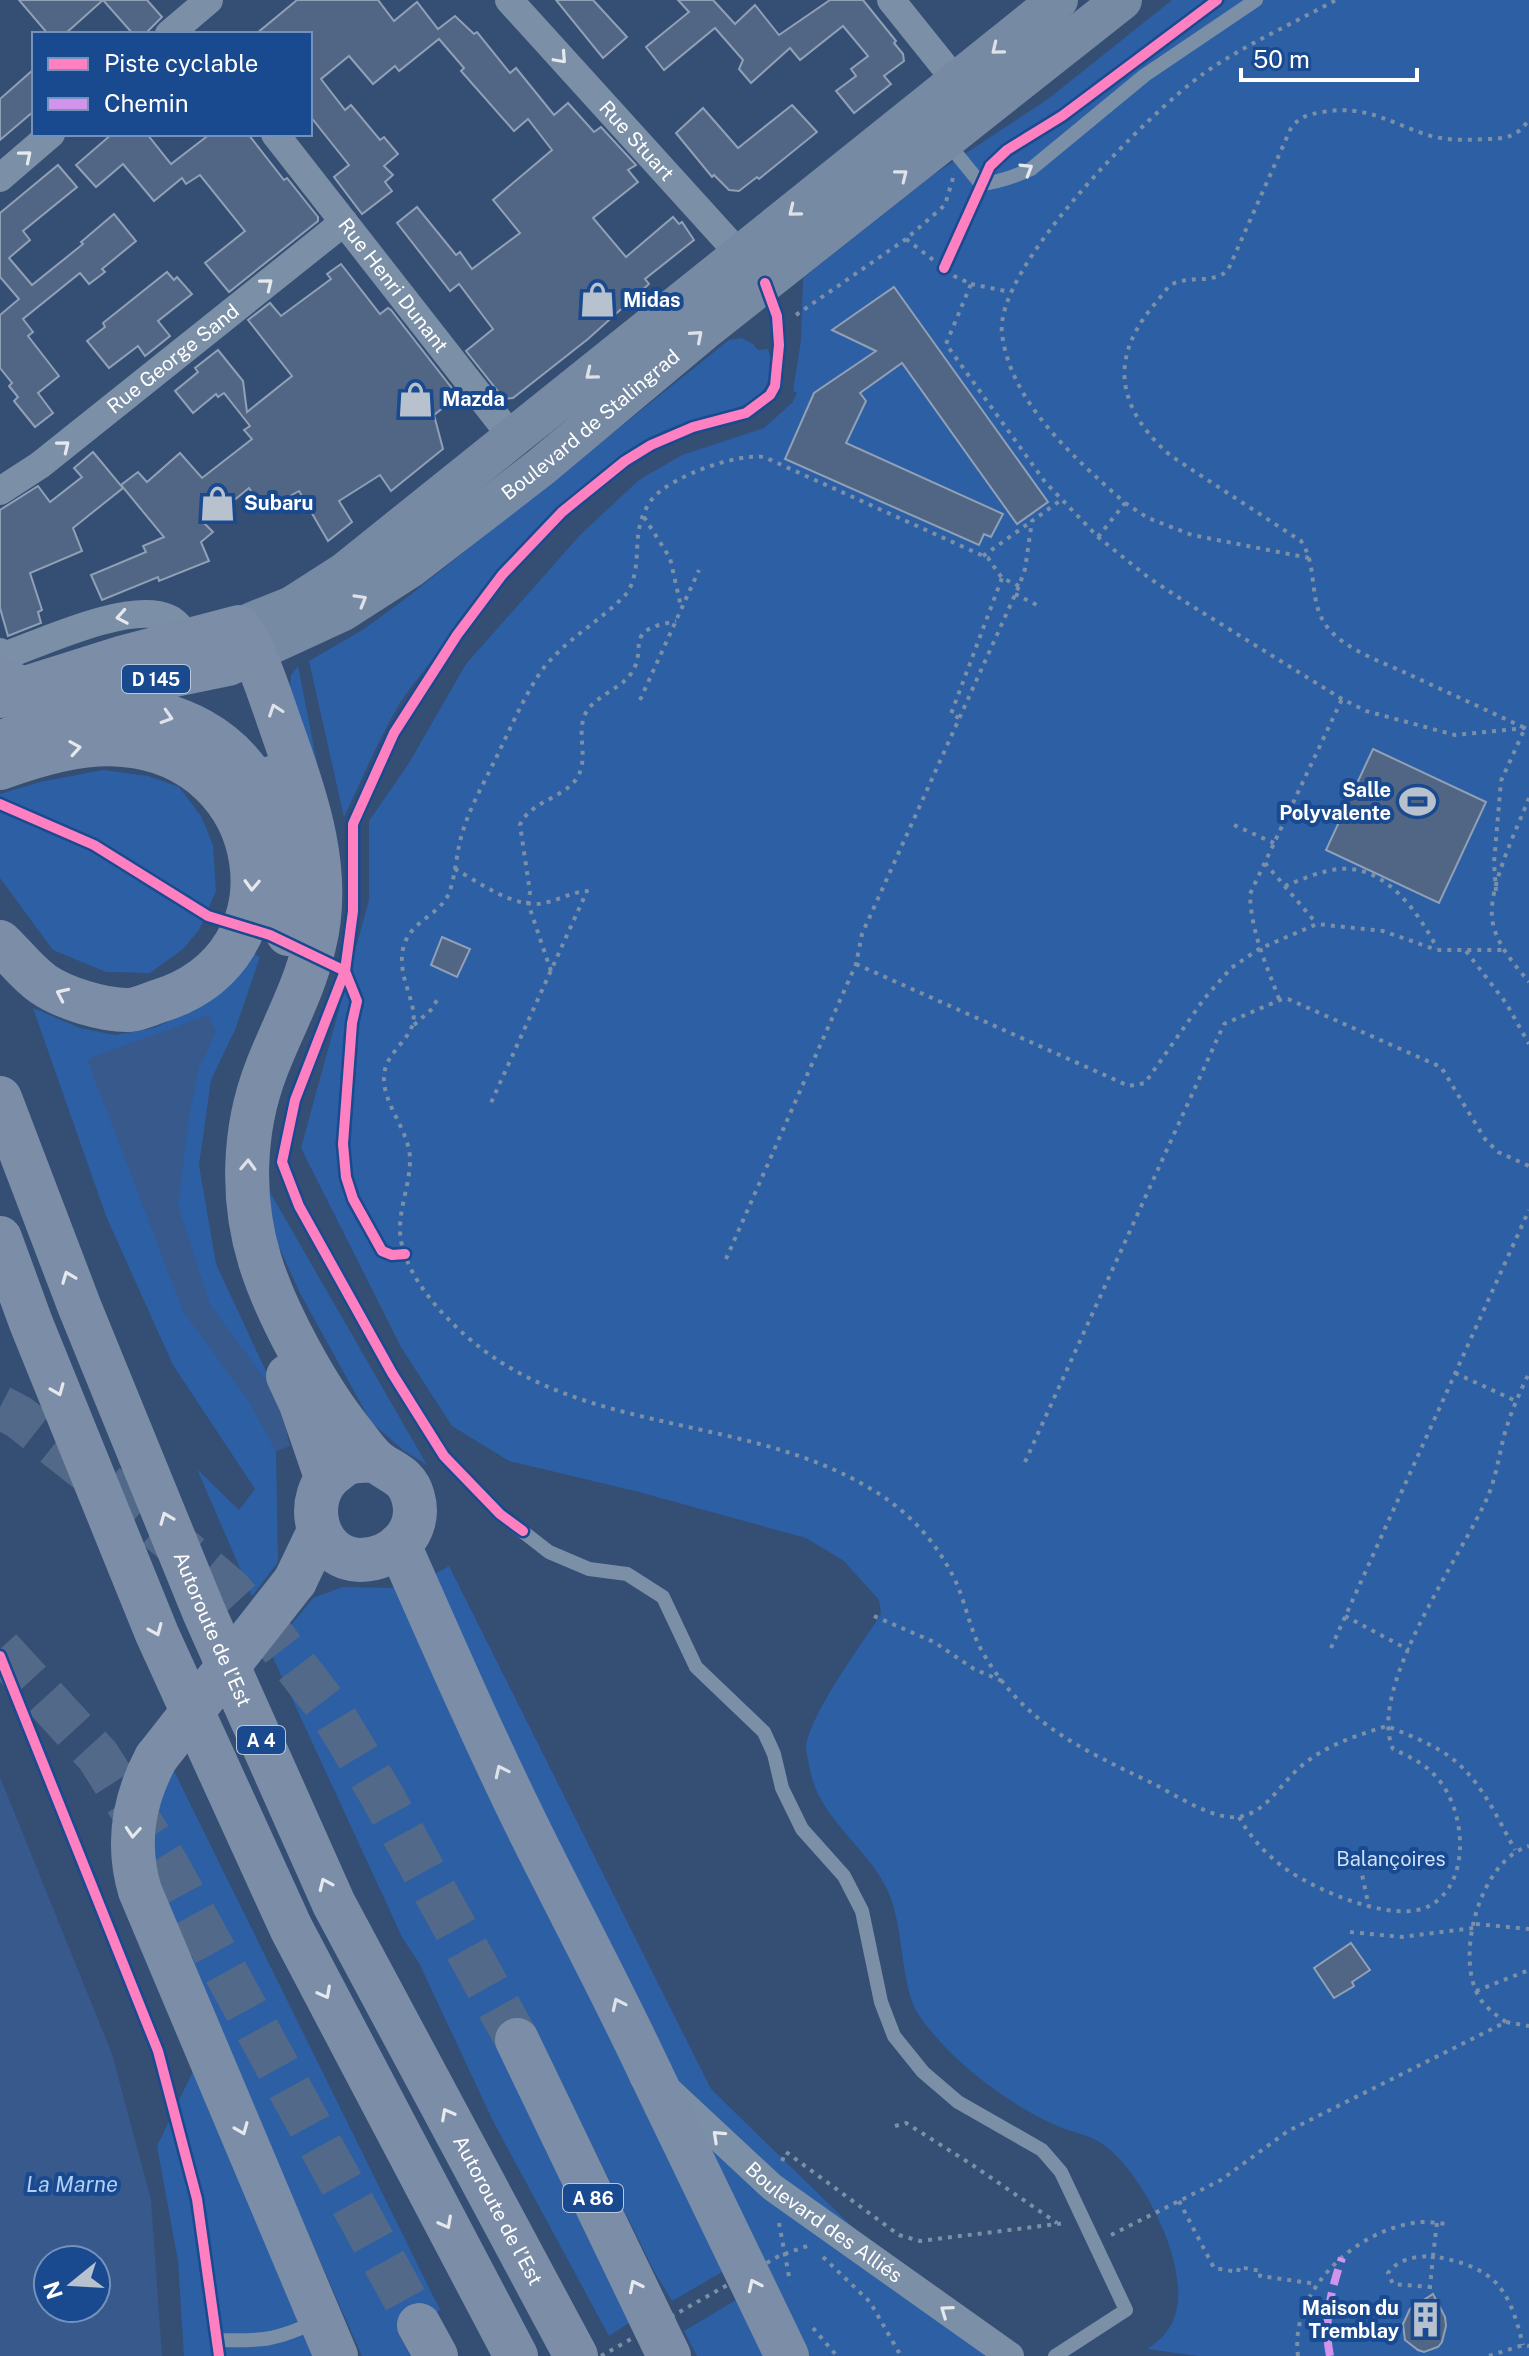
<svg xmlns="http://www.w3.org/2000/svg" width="1529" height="2356" viewBox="0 0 1529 2356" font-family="'Public Sans',sans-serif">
<rect width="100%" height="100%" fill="#344e74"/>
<g fill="#2d5fa5">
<path d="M1172,0H1529V2356H1198L1147,2349C1161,2340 1172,2329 1176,2312C1189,2263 1143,2174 1104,2145C1090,2135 1075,2133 1060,2127C1017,2109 967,2073 937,2038C929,2029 917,2015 913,2004C900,1968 903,1926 888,1891C867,1846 820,1820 810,1770C809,1763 806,1753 806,1746C811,1713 861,1645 881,1614L879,1600L844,1561L806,1538L639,1492L509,1461L452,1426L401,1347L301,1148L369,900V821L409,763L466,664L581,534L639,480L682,455L764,428L792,403L797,393L793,391L801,340L803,278L933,175L1048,99Z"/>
<path d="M742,338L753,344L758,350L768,349C786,410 715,412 676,426C655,434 635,445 618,459C543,517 490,576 436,654C424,672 408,689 397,708C377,743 361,781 344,817L309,661L364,629L409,596L729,340Z"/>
<path d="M298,666L318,768L290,689L291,675Z"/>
<path d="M103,770L148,776L179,787L201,816L213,845L216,891L199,930L183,949L150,973L106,972L53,950L0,878V794L40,782Z"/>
<path d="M252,953L260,957L235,1030L211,1080L199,1165L216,1264L278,1397L290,1446L276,1451L278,1562L252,1596L197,1469L239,1510L255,1489L173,1365L106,1216L33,1008L80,1028L115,1035L154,1028L200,1007Z"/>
<path d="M263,1180L427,1465L403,1450L371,1422L300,1293L274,1236Z"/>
<path d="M449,1566L711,2089L985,2356H807L677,2097L433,1575Z"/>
<path d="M343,1587L396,1588L729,2268L672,2301L654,2271L536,2031L497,2047L629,2323L609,2336L494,2123L419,1963L402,1937L270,1651L313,1598Z"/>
<path d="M172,1767L440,2310L400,2336L410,2356H362L159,1895L148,1862L156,1791Z"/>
<path d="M194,2069L321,2356H184L178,2261L157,2146Z"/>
<path d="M741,2297L768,2356H697L684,2331Z"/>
</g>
<g fill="#37598c" fill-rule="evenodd">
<path d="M209,1015L216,1032L199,1068L190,1111L178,1205L210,1304L278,1397L290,1446L276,1451L247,1399L183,1311L87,1059Z"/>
<path d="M0,1777L112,2054L151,2200L162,2356H0ZM48,2260H96V2308H48Z"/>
</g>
<g fill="#516684" stroke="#90a0b6" stroke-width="2">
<path d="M19,0H147L162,17L145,34H133L103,0L65,34H48Z"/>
<path d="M297,0H378L394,21L417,2L438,29L455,16L474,34L477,32L510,73L516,68L554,115L568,103L594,132L601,127L636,165L628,170L638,182L593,218L626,257L673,217L679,224L682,222L694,240L645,279L649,284L588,339L513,398L504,399L466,351L493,329L459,284L450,291L397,223L417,207L456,255L460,252L472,269L520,233L493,200L552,150L528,119L514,131L461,71L464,68L439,39L399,71L395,66L373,84L349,56L321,79L345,110L351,105L380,140L384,137L398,154L384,166L393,175L385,182L392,191L362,214L334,177L349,165L310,116V34H256Z"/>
<path d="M556,0H593L627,37L603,58Z"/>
<path d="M678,0H713L735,24L755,5L779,35L830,0H863L896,41L894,43L903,54L904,61L884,76L891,84L854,113L836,91L856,76L851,69L868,56L843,26L800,60L790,48L751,83L739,69L743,60L715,28L664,70L646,47L689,12Z"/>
<path d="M34,69V111L0,140V99Z"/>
<path d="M792,105L817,132L759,179L757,177L739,191L729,190L714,175L712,177L676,133L703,108L738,148Z"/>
<path d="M112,134H147L171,164L210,134H248L284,180L287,178L318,217V221L229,292L205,263L245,231L200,175L186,184L182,178L154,201L123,164L96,187L76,165Z"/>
<path d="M58,165L77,187L23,231L30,240L9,258L32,285L83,244L81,242L114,214L136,241L102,269L105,272L89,284L80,273L23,319L33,332L28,336L59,376L38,393L53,413L35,427L14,401L18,397L9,386L12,383L0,368V315L19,299L0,277V213Z"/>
<path d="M341,264L380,314L388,308L391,310L458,396L434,415L443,449L391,491L380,475L339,501L352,522L328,541L299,491L263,511L249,488L205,524L213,532L201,542L209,561L159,581L158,577L102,600L91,575L146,552L143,546L164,537L121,485L138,472L147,482L180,453L202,478L252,439L244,430L250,426L224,393L218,397L216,394L193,413L175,391L198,372L195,368L218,350L243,381L247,412L292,376L248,320L270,303L281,316L331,279L327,274Z"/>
<path d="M167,272L174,280L177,277L192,294L158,321L170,336L145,356L138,346L109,368L87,341L105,327L103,323Z"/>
<path d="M894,287L1048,502L1017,524L902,363L860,393L866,401L846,443L1003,514L991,537L984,534L979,545L785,459L814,393L876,351L832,330Z"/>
<path d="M93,452L123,488L73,528L82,551L30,573L42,610L38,612L41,623L8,636L0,608V510L38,486L50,502L82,477L74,468Z"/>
<path d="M1373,749L1486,802L1439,903L1326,850Z"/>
<path d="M442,937L470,949L457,977L431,965Z"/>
<path d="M1351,1943L1370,1970L1352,1982L1354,1986L1334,1998L1314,1968Z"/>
<path d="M1433,2294L1445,2317L1446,2326L1442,2342L1438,2347L1424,2352L1418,2350L1405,2340L1403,2324L1410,2309Z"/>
</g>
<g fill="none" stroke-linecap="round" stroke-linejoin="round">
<g stroke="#526989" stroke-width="44" stroke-dasharray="44 22" stroke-linecap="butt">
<path d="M0,1407L19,1417L112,1490L229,1589L275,1639L332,1713L381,1794L517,2040"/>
<path d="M0,1649L98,1756L167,1865L419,2325"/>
</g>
<g stroke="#7b8fa7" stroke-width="4" stroke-dasharray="4 6" stroke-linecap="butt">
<path d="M953,178L945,205L906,239L954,276L971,284L946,344L1045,482L1098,537L1149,578L1187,603L1342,699L1366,711L1455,735L1525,728L1529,730"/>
<path d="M971,284L1010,292"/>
<path d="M796,315L906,239"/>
<path d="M1125,503L1148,518L1192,535L1309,558"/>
<path d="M644,517L670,558L681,607"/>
<path d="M1098,537L1125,503C1075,458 1011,404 1002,334C994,267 1150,112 1203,74C1244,45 1292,24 1336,0"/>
<path d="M983,556L1032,521"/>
<path d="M1019,586L1002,578L988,558L764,457C737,453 673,476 654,497C649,502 644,512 642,518C633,543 642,565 628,592C601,622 564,639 540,673C522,700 509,732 494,762C483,785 469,809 462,834C456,853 456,875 449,893C440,915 412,920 404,945C395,975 418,1003 413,1023C408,1042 386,1053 384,1075C382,1105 410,1130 410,1160C410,1183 400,1206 400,1229C400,1279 460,1336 499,1361C609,1432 752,1420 866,1486C905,1508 934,1538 954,1578C966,1602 969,1629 983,1653C1025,1725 1082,1749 1154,1784C1175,1795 1214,1820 1237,1817C1265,1814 1278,1787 1298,1769C1323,1746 1355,1736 1387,1726C1408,1735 1431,1743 1450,1757C1481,1780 1497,1817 1515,1850"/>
<path d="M1015,594L1041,607"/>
<path d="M640,700L699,570"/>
<path d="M959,718L951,714L1002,578"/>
<path d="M1529,798C1517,829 1489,885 1492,917C1494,942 1514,964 1529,982"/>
<path d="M1234,825L1274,843"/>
<path d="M1265,863L1317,924"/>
<path d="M455,869C478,882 510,905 537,904C554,903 570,892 587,891L490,1105"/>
<path d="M1285,886C1302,879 1321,871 1339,869C1386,865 1418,912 1437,948"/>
<path d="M1496,891L1494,863L1501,781L1525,728C1486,710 1447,692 1408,674C1382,662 1346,650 1328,628C1307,602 1319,567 1301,541L1171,456C1133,423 1109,381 1136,331C1144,315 1158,301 1169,286C1187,274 1213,285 1228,270L1291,128C1299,117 1309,114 1323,112C1367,104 1391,124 1431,136C1449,141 1468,140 1487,139C1506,139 1519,136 1529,119"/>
<path d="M1466,951L1506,1003L1529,1044"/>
<path d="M856,964L1129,1086L1145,1083L1204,999L1231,968L1259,949L1317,924L1383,931L1437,950H1505"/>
<path d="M551,971L528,903L530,892L520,825C530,801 563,799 577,778C589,758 577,737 584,717C591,697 618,691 630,675C643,658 635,645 642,635C649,625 666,624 676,621"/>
<path d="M1279,999C1266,964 1251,932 1250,894L1342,699"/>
<path d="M414,1025L432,1009L437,1000"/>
<path d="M726,1259L856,964L862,934L1019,586L1025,569L1032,521L1061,500"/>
<path d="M1455,1373L1516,1401"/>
<path d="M1025,1462L1224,1024L1280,1000L1288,999L1441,1067L1485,1139L1498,1152L1529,1166"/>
<path d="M874,1616L934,1642L974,1669L1002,1681"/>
<path d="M1345,1616L1409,1650"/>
<path d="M1331,1648L1529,1210"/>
<path d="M1239,1817C1250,1837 1265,1853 1283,1867C1313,1889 1395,1926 1431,1905C1472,1881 1465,1810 1438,1779C1426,1764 1410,1757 1393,1749C1366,1688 1463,1554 1488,1496C1496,1477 1499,1456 1504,1436C1510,1414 1519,1394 1529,1373"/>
<path d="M1358,1856L1369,1907"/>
<path d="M1476,1924L1529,1929"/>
<path d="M1350,1932L1402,1937L1474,1928"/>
<path d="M1476,1991L1529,1970"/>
<path d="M1506,2022C1493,2013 1482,2005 1476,1991C1457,1948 1482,1860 1529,1846"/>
<path d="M895,2126L906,2123L971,2164L1057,2223"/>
<path d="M782,2161L786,2152L899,2235L920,2241L1066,2223"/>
<path d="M1179,2201L1214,2268L1238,2272L1239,2267L1261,2271L1260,2276L1317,2284"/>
<path d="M779,2223L790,2282"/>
<path d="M1437,2223L1433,2256C1495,2268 1508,2285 1523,2345"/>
<path d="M1111,2235L1221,2180L1288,2131L1506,2022L1529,2026"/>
<path d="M823,2257L870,2302L901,2356"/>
<path d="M1430,2289V2287L1433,2256C1416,2256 1398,2259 1388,2273L1393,2284L1430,2287"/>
<path d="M813,2328L837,2356"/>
<path d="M1298,2356C1289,2290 1358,2227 1422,2222C1430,2222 1438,2223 1447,2224"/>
<path d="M1489,2356L1523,2345L1529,2346"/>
</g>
<g stroke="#7b8fa7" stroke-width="14">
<path d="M946,141L981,184C1000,182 1014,177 1031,169L1145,75L1256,0"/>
<path d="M766,287L777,316L779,345L775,386L770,395L746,413L693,427L651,445L625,461L562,512L502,575L457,635L394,733L353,824V911L345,971L295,1100L282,1162L299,1206L392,1373L444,1456L500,1514L549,1552L589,1569L627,1574L663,1597L696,1667L764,1732L774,1754L782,1788L802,1829L844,1876L862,1911L881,2002L894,2036L923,2072L958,2102L1042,2150L1061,2172L1126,2310L1055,2356"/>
<path d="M218,2340C262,2341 274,2341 315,2322"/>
</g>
<g stroke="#7b8fa7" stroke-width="28">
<path id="s1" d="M509,0L753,269"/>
<path d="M891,0L956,81L959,98"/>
<path d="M169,34L209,0"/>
<path id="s2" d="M275,134L512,437"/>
<path d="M0,178L51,134"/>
<path id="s3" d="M0,491L40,465L344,222"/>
<path d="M0,652L7,655C45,641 131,601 168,618C178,622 182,631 188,640"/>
<path id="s4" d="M670,2092L772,2187L1010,2356"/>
</g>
<g stroke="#778aa4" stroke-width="40">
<path d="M252,622L292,606L345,572L1058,0"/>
<path id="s5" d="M254,652L343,611L410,568L541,467L707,328L1122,0"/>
</g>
<g stroke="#7b8da7" stroke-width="44">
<path d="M0,696L124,657L239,627C259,658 269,693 281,727C306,798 333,870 314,946C304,990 282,1028 266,1070C243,1130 241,1200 260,1261C276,1313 318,1390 352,1432C359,1441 367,1453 375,1460C390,1473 407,1474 413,1497C423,1532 393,1560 360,1560C314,1559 301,1495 336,1471C341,1467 346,1463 352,1462C359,1460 368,1461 376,1461"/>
<path d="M62,718C83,716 104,711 125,711C178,710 229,739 256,784C263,795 267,807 273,818"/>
<path d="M0,743L62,718L84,698L131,684L228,664L254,652"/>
<path d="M271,778L284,815V837L291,883L288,934"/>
<path d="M288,1376L301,1404L326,1477"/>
<path d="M400,1547C444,1647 488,1748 537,1846C575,1922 615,1997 651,2074"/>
</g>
<g stroke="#7c8ea7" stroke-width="44">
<path d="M0,680L24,688"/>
<path d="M0,768C39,754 83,741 124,745C271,757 304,956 159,1001C150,1004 139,1009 130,1010C105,1011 63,998 43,984C27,973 14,955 0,942"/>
<path id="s6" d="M0,1098L80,1308L204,1612L334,1904L576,2356"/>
<path d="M0,1238L31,1323L157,1634L291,1928L516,2356"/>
<path d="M295,1581L319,1531"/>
<path d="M156,1758C133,1801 126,1844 140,1891L336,2356"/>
<path d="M517,2040L669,2356"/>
<path d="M651,2074L787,2356"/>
<path d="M419,2325L436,2356"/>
</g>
<path stroke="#7b8fa7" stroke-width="4" stroke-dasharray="4 6" stroke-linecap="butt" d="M601,2356L779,2256L810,2245"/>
<path stroke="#7c8ea7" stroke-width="44" d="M156,1758L295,1581"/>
<path stroke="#d193ec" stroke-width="8" stroke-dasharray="16 8" stroke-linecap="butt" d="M1330,2356C1323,2322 1331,2290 1342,2258"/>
<defs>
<g id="cycleway">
<path d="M944,268L990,166L1007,150L1062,116L1217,0"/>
<path d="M0,804L94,845L208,916L270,935L345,971L357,1001L352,1023L343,1144L346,1177L353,1199L382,1251L392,1255L405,1254"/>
<path d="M523,1531L500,1514L444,1456L392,1373L299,1206L282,1162L295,1100L345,971L353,911V824L394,733L457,635L502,575L562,512L625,461L651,445L693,427L746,413L770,395L775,386L779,345L777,316L765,283"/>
<path d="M0,1656L158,2051L197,2199L219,2356"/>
</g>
</defs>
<use href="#cycleway" stroke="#19498f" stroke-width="15"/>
<use href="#cycleway" stroke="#ff80c0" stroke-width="10"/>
</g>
<defs><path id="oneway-chevron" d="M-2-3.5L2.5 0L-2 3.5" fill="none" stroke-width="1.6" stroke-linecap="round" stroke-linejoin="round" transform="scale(2)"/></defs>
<g stroke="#dde2e8">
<use href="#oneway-chevron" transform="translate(997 49) rotate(141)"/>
<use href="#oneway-chevron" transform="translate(902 175) rotate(-38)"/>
<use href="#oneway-chevron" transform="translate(794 211) rotate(141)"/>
<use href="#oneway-chevron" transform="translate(697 336) rotate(-41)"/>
<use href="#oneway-chevron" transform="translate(591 374) rotate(141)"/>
<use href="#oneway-chevron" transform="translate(361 600) rotate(-30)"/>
</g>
<g stroke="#e5e9ed">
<use href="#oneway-chevron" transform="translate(561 58) rotate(48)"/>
<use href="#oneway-chevron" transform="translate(26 156) rotate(-40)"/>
<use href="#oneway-chevron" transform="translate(1027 169) rotate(-31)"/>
<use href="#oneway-chevron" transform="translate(267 284) rotate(-39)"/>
<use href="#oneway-chevron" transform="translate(64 446) rotate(-39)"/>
<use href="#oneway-chevron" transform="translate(122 617) rotate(170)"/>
<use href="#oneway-chevron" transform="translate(718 2136) rotate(-137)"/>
<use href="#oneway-chevron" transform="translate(946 2311) rotate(-145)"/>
</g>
<g stroke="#dee2e9">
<use href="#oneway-chevron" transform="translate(275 710) rotate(-109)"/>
<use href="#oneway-chevron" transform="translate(167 717) rotate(17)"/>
<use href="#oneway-chevron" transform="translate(248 1165) rotate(-88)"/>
<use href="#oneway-chevron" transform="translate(501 1771) rotate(-115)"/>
<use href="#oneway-chevron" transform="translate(618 2004) rotate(-115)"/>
</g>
<g stroke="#e5e8ed">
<use href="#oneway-chevron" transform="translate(75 748) rotate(-9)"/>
<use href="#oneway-chevron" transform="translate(252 885) rotate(92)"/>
<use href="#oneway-chevron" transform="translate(62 994) rotate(-155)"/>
<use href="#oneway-chevron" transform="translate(68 1277) rotate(-111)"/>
<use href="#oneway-chevron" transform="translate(58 1390) rotate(68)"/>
<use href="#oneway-chevron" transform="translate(166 1518) rotate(-112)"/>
<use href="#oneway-chevron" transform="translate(156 1630) rotate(67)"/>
<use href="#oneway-chevron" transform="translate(133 1832) rotate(94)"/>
<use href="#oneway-chevron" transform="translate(325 1884) rotate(-114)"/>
<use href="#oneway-chevron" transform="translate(325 1993) rotate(62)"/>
<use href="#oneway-chevron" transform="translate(447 2114) rotate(-118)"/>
<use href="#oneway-chevron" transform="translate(242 2129) rotate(68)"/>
<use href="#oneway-chevron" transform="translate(446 2223) rotate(62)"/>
<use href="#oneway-chevron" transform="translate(754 2285) rotate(-115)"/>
<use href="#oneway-chevron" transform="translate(635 2286) rotate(-116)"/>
</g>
<defs>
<symbol id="shop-bare" viewBox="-9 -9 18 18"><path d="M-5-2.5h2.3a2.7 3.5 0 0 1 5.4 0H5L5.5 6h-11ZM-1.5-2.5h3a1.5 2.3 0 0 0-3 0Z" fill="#b8c1ce" stroke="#19498f" stroke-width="2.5" paint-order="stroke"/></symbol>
<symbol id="stadium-bare" viewBox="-9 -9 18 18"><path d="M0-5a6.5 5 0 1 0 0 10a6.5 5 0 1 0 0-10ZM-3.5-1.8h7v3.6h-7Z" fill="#b8c1ce" stroke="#19498f" stroke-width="2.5" paint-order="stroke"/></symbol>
<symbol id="building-bare" viewBox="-9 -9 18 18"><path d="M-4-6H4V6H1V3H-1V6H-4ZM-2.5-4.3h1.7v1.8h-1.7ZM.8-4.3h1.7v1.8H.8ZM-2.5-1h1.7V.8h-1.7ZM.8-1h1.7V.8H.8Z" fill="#b8c1ce" stroke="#19498f" stroke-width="2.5" paint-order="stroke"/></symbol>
</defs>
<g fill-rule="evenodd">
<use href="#shop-bare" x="572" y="274" width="51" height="51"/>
<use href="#shop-bare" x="390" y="374" width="51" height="51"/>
<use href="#shop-bare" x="192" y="478" width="51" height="51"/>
<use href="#stadium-bare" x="1392" y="776" width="51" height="51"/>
<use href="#building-bare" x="1400" y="2294" width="51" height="51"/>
</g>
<g text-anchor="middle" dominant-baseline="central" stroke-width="8" stroke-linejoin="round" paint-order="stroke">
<g fill="#19498f" stroke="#bac8dd" stroke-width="2">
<rect x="122" y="665" width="68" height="28" rx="6"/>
<rect x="237" y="1726" width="48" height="28" rx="6"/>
<rect x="563" y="2184" width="60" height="28" rx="6"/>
</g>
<g font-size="18" font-weight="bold" fill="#fff">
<text x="156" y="679">D 145</text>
<text x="261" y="1740">A 4</text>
<text x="593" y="2198">A 86</text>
</g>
<g font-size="20" fill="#fff" stroke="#19498f">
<text stroke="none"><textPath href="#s1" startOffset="190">Rue Stuart</textPath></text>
<text stroke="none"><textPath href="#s2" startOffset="192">Rue Henri Dunant</textPath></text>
<text stroke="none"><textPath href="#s3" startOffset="218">Rue George Sand</textPath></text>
<text stroke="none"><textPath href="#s5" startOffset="408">Boulevard de Stalingrad</textPath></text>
<text stroke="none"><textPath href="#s6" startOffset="572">Autoroute de l’Est</textPath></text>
<text stroke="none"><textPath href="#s6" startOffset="1220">Autoroute de l’Est</textPath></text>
<text stroke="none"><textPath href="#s4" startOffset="202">Boulevard des Alliés</textPath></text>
</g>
<g font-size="20" font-weight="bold" fill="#fff" stroke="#19498f" text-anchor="start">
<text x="623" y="300">Midas</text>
<text x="442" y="399">Mazda</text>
<text x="244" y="503">Subaru</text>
<text x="1391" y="790" text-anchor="end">Salle<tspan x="1391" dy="23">Polyvalente</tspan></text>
<text x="1399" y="2308" text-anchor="end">Maison du<tspan x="1399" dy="23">Tremblay</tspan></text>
</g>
<g font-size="20" fill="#cde0fb" stroke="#19498f">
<text x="1391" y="1859">Balançoires</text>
</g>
<g font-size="22" font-style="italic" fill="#b2cff6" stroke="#19498f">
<text x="72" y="2184">La Marne</text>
</g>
</g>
<rect x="32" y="32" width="280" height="104" fill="#19498f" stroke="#7592bc" stroke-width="2"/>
<rect x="48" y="58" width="40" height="12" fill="#ff80c0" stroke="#7592bc" stroke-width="2"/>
<text x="104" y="72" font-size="24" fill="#ffffff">Piste cyclable</text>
<rect x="48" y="98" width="40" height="12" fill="#d193ec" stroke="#7592bc" stroke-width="2"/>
<text x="104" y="112" font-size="24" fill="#ffffff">Chemin</text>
<g transform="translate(72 2284) rotate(252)"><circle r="38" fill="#19498f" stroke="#7592bc" stroke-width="2"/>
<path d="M0-6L14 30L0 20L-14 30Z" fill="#b8c1ce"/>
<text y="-12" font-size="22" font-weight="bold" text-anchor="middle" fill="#ffffff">N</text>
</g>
<path d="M1241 68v12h176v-12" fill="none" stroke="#ffffff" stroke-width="4"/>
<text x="1253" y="68" font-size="24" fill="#ffffff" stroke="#19498f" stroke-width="6" paint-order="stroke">50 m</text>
</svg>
